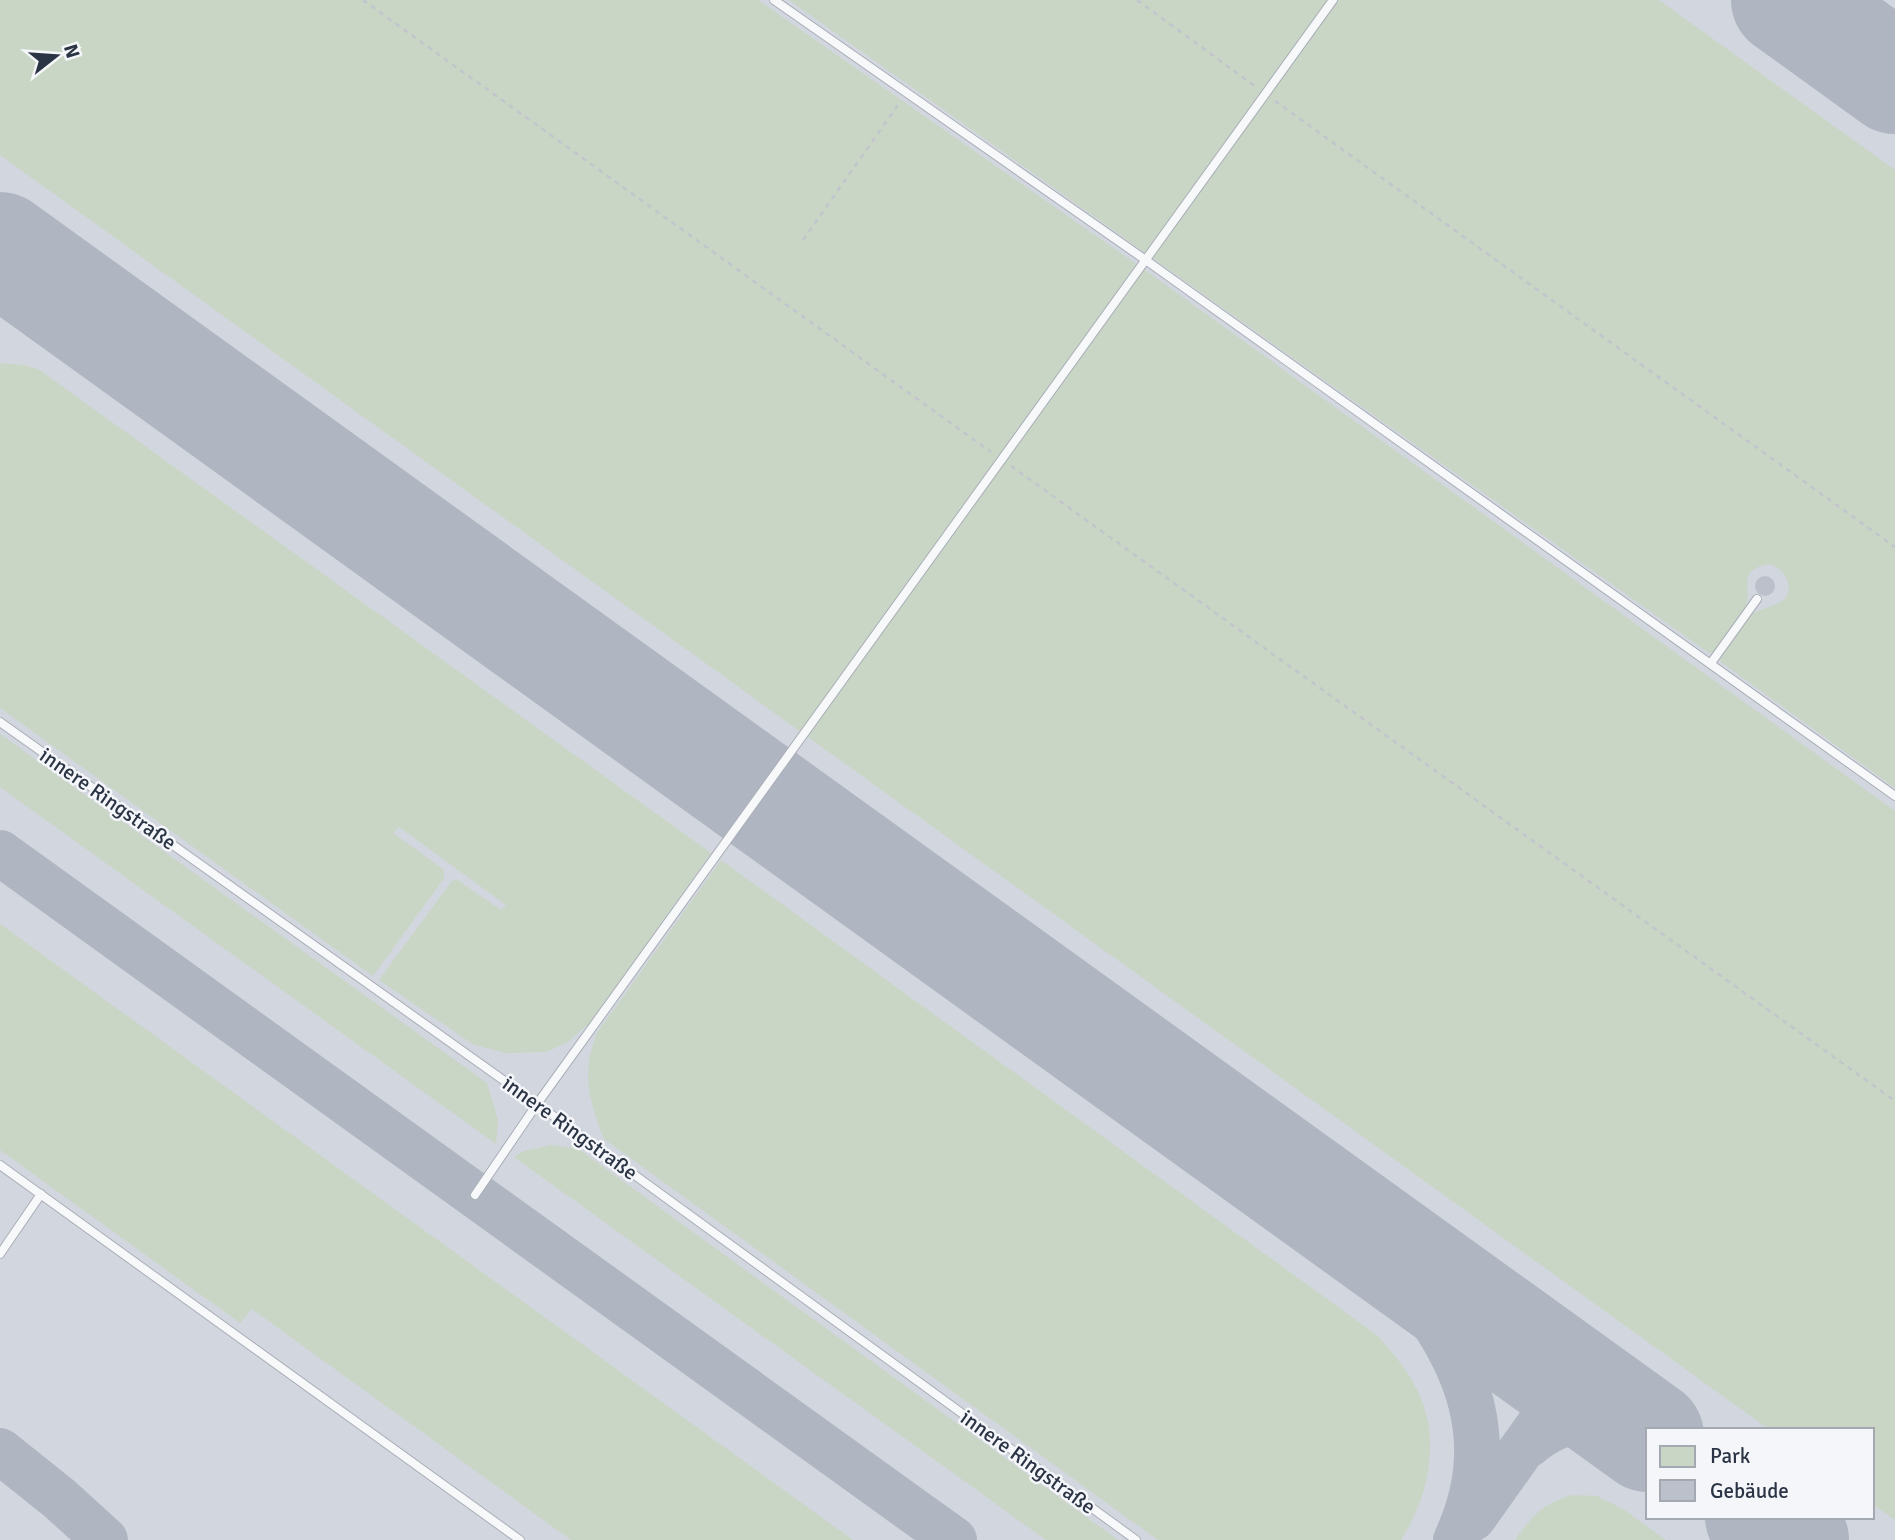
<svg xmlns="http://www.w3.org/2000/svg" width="1895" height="1540" viewBox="0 0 1895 1540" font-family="Signika,sans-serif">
<rect width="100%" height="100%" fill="#e4e7ec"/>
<path fill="#d2d6de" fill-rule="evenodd" d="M0,0H1895V1540H0ZM1648,1430H1872V1517H1648Z"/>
<g fill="#c9d6c5">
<path d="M0,0H758L1145,270L1895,811V1520L1872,1504V1430H1770L0,155Z"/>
<path d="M789,0H1659L1895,170V788L1721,662L1720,657L1749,616C1763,605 1797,606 1787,580C1785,574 1778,567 1772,565C1767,564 1761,566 1756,568C1739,578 1753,593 1745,607C1738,623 1724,638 1714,652L1709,653Z"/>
<path d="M0,363L24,365L38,369L711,853L591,1022L569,1041L547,1052L506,1053L474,1045L379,980L451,882L456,879L501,910L506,905L399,827L393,833L444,870V878L373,976L0,708Z"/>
<path d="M0,734L487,1083L498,1120L496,1144L0,787Z"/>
<path d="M721,860L1378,1336C1394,1354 1409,1372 1419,1394C1441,1441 1428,1498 1401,1540H1158L604,1139C589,1101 581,1073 597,1033Z"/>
<path d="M0,924L853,1540H571L252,1309L240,1323L0,1150Z"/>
<path d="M552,1145L570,1148L573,1145L1118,1540H1046L514,1157L524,1151Z"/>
<path d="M1572,1495L1597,1496L1623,1509L1666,1540H1515C1534,1514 1541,1505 1572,1495Z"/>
</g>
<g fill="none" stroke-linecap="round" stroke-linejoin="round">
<g stroke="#b0b6c1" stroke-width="46">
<path d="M0,277C22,275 39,281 58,289"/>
<path d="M0,853L954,1540"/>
<path d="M1349,1220C1435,1311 1517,1410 1456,1540"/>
<path d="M1528,1445C1562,1415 1603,1414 1642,1432"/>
<path d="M0,1451L60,1499L105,1540"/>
<path d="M1473,1518L1571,1380"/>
</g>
<g stroke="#b0b6c1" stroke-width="112">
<path d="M1787,0L1895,78"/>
<path d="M0,248L1648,1436"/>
<path d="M1761,1517L1793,1540"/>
</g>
</g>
<circle fill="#bbc0ca" cx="1765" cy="586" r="10"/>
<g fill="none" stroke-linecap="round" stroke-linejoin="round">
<defs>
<g id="lane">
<path d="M774,0L1147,261L1895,796"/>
<path d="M1711,663L1757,599"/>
<path d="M0,722L537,1104L1136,1540"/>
<path d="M0,1165L520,1540"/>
<path d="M475,1195L537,1104L1333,0"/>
<path d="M0,1254L41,1194"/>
</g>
</defs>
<use href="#lane" stroke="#a9aeb7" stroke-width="10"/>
<g stroke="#c2c5cb" stroke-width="2.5" stroke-dasharray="5 5" stroke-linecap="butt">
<path d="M363,0L991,452"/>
<path d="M1137,0L1256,87"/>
<path d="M1275,101L1895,547"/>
<path d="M803,240L900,102"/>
<path d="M1011,466L1895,1101"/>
</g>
<use href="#lane" stroke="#f7f8fa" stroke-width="8"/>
</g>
<g text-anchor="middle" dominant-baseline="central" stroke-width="5" stroke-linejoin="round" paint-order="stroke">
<g font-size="21" fill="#2b3445" stroke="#f4f6f9">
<text transform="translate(108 799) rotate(35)">innere Ringstraße</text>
<text transform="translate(570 1128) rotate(36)">innere Ringstraße</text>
<text transform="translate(1028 1462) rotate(36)">innere Ringstraße</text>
</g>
</g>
<rect x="1646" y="1428" width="228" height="91" fill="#f4f6f9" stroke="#a4a8b1" stroke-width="2"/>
<rect x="1660" y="1446" width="35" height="21" fill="#c9d6c5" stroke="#a4a8b1" stroke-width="2"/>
<text x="1710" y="1463" font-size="21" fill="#2b3445">Park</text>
<rect x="1660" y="1480" width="35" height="21" fill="#bbc0ca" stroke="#a4a8b1" stroke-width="2"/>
<text x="1710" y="1498" font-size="21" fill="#2b3445">Gebäude</text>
<g transform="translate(56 56) rotate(73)" stroke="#f4f6f9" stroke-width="5" paint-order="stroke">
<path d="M0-5L12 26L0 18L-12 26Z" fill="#2b3445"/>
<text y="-10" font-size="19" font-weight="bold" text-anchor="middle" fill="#2b3445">N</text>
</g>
</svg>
